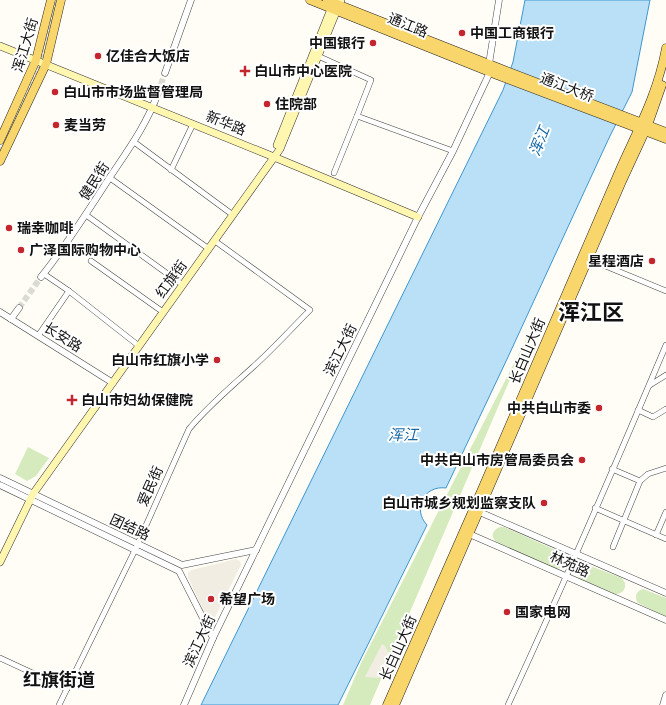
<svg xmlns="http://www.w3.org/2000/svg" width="666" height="705" viewBox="0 0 666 705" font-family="'IBM Plex Serif','Noto Sans SC',serif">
<rect width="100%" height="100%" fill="#fffdf5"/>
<g fill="#d5ebbd">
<path d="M532,328L370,705H343L361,663Z"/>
<path d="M28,447L49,458L36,476L27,481L15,474Z"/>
<path d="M500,527H504L562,553L565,558C566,565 562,569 555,569L497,543C490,537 492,530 500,527Z"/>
<path d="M585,564L622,578L625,583C626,590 622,594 615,594L581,580C575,574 577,566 585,564Z"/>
<path d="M643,589L666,598V617L638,603C634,597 636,591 643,589Z"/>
</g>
<g fill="#f1ede2">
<path d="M236,559L240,561L241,565L214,619L209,620L206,617L188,577V573L192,570Z"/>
<path d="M382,644L385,646L390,655L391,663L389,669L385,674L378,678L365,677Z"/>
</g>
<path fill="#b9e0f7" stroke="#3f96cf" d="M525,0H650L632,92L609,138L508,357L446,488C424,485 412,509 427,525L338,705H201L503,90L513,62Z"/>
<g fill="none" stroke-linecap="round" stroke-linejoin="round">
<path stroke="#dbdad3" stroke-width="4" stroke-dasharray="4 2" stroke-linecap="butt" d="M0,151L41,63L56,0"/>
<g stroke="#dbdad3" stroke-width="6" stroke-dasharray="6 3" stroke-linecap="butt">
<path d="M158,93L165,73"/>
<path d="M19,308L41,277"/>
</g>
<defs>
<g id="minor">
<path d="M318,56L371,80L357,116L453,151"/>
<path d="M134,142L233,215"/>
<path d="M171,170L193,124"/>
<path d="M334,173L357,116"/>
<path d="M110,178L209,249"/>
<path d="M86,215L183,285"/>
<path d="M586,258L666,291"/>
<path d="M91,261L163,312"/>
<path d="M44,274L69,291L139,346"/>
<path d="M38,336L69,291"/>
<path d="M650,385L666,375"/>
<path d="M638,410L653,417L666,409"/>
<path d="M612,469L640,481"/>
<path d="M595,508L666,539"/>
<path d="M656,535L666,512"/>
<path d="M613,547L640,481L648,474L666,468"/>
<path d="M0,658L67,689"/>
<path d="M59,705L135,550L189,429C208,406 231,387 253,367C273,349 291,329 310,310L215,241"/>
<path d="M508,705C563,586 615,466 666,345"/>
</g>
<g id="tertiary">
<path d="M165,73L191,0"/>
<path d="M41,277C66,246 88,211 110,177C128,150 147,124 158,93"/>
<path d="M0,312L113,383"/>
<path d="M11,319L19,308"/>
<path d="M0,478L182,565L256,550"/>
<path d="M0,485L179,571L213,638"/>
<path d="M475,510L666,593"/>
<path d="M467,533L666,620"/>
<path d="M184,705L213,638L418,217L453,151L490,72L489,64L499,0"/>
<path d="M663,705L666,695"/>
</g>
<g id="secondary">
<path d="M0,46L274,157L418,217"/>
<path d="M277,145L333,4"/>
<path d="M0,562L33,494L280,149L341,0"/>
</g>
<g id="primary">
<path d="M310,0L497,75L666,139"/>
<path d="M327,0L499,68L666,132"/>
<path d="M0,140L36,60L51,0"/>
<path d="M0,161L46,64L61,0"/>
<path d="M387,705L473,510L621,167C639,127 658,92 666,48"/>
<path d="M395,705L623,179L648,125L662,85"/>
</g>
</defs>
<use href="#minor" stroke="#444" stroke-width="6"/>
<use href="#tertiary" stroke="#444" stroke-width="7"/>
<use href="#secondary" stroke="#333" stroke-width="8"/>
<use href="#primary" stroke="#222" stroke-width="9"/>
<use href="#minor" stroke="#fff" stroke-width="5"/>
<use href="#tertiary" stroke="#fff" stroke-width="6"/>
<use href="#secondary" stroke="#fff6b0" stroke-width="7"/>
<use href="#primary" stroke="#f9d66b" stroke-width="8"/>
</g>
<g fill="#c4262e" stroke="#fff" stroke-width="1.5">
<circle cx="462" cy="33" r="4"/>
<circle cx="373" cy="43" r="4"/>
<circle cx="98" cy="56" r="4"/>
<path d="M243 65h4v4h4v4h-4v4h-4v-4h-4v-4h4z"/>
<circle cx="55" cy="92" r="4"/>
<circle cx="267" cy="104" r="4"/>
<circle cx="56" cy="125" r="4"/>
<circle cx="9" cy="228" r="4"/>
<circle cx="21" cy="250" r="4"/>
<circle cx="652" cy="261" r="4"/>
<circle cx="217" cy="360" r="4"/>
<path d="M70 394h4v4h4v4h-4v4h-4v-4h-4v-4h4z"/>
<circle cx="599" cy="408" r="4"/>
<circle cx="582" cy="460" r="4"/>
<circle cx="544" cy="503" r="4"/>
<circle cx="211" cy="599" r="4"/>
<circle cx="507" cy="612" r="4"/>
</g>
<g text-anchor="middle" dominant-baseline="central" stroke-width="4" stroke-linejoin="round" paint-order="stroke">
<g font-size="14" fill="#111" stroke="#fff">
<text transform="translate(408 25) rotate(22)">通江路</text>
<text transform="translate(25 45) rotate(-73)">浑江大街</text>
<text transform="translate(567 87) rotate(21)">通江大桥</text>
<text transform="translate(226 123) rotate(22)">新华路</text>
<text transform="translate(94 181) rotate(-57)">健民街</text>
<text transform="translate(171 279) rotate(-54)">红旗街</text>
<text transform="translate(63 337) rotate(32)">长安路</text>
<text transform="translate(340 350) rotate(-64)">滨江大街</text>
<text transform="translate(527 351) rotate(-67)">长白山大街</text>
<text transform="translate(150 486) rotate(-66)">爱民街</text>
<text transform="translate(130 527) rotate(25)">团结路</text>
<text transform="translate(570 564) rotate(24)">林苑路</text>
<text transform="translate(199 641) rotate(-65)">滨江大街</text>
<text transform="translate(398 648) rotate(-66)">长白山大街</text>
</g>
<g font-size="14" font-weight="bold" fill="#111" stroke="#fff" text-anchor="start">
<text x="470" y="33">中国工商银行</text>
<text x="365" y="43" text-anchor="end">中国银行</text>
<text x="106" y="56">亿佳合大饭店</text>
<text x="254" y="71">白山市中心医院</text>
<text x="63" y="92">白山市市场监督管理局</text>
<text x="275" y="104">住院部</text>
<text x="64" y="125">麦当劳</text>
<text x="17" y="228">瑞幸咖啡</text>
<text x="29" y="250">广泽国际购物中心</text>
<text x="644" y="261" text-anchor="end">星程酒店</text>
<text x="209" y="360" text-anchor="end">白山市红旗小学</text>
<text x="81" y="400">白山市妇幼保健院</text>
<text x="591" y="408" text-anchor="end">中共白山市委</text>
<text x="574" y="460" text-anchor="end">中共白山市房管局委员会</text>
<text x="536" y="503" text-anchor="end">白山市城乡规划监察支队</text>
<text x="219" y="599">希望广场</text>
<text x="515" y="612">国家电网</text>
</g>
<g font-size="15" font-style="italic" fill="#1768a6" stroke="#fff">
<text transform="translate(539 141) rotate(-68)">浑江</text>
<text x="403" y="434">浑江</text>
</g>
<g font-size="18" font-weight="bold" fill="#111" stroke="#fff">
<text x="59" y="679">红旗街道</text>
</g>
<g font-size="22" font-weight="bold" fill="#111" stroke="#fff">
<text x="591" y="311">浑江区</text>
</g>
</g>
</svg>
